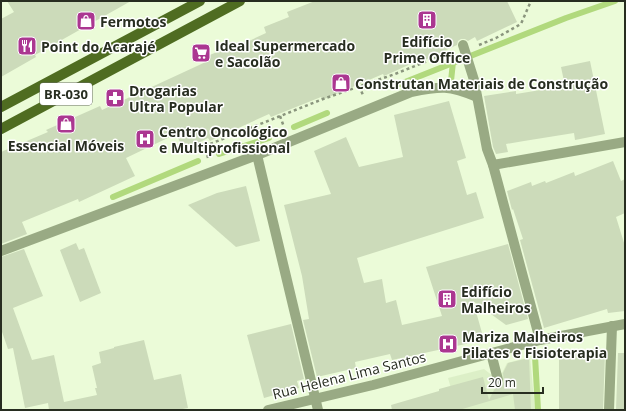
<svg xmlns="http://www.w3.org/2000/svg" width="626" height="411" viewBox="0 0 626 411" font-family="'Open Sans',sans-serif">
<rect width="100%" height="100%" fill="#ebfbd8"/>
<path fill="#dcefc7" d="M530,357L535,410H453L454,399L448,378L484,369L493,376L502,373L507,363Z"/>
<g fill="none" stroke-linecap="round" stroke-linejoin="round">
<g stroke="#b1d97d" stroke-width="6">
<path d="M451,81L453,62"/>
<path d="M400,84L566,18L615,1"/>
<path d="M294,127L327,113"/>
<path d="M219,154L269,138"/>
<path d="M113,197L198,161"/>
<path d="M535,356L538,410"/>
</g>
</g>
<g fill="#ccdbba">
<path d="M7,1H131L35,55L36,57L1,77V19L14,12Z"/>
<path d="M315,1H507L517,22L477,41L475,37L468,41L465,39H461L458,41L457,45L414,65L413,63L384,76L383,74L322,100L321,97L271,117L269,114L210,141L208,138L184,150L176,134L126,158L135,176L79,202L78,199L22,222L27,234L1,244V152L48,132L46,130L100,106L102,110L210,60L207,56L235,45L236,47L266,33L264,27L289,17L287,12Z"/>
<path d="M590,61L605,134L575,140L574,133L524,141L506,144L508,152L496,154L493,147L484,96L516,91V94L565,86L561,67Z"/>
<path d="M449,101L466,158L457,161L467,195L476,192L484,218L357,258L364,283L382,279L386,303L396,300L402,325L442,316L426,267L508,244L528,319L506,325L473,301L484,340L392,360L390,354L355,362L356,368L317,377L303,320L309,319L302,276L284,205L331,194L314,151L346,137L359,167L403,157L394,115Z"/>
<path d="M613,161L621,181L625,179V213L616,217L625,246V311L608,313L607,309L544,328L520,240L523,239L513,209L512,210L507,191L531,182L532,186L545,181L546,183L574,172L575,176Z"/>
<path d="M246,186L260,241L236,247L188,205L217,193Z"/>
<path d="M76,243L79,250L84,248L101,293L80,302L60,250Z"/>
<path d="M24,249L43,296L13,308L32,360L54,355L64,402L97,395L95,388H97L92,366L101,363L99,352L114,348V347L144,340L154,380L181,374L188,408L177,410H49L48,403L25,408L13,348L8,349L1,329V257Z"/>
<path d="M291,324L304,379L297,381L299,388L264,398L247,335Z"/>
<path d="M559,353H605L603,410H559Z"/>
<path d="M618,353H625V410H616Z"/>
<path d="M529,358L531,410H515L513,394L459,410H392L391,405L439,391V389L483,377L489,400L496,386H500L504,382L503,373L508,363Z"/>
</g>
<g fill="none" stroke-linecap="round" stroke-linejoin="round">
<g stroke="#8a957d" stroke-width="2.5" stroke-dasharray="3 3" stroke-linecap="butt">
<path d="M479,45L496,38L521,24L531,1"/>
<path d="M359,86L363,95"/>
<path d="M280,116L284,127"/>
<path d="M208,158L205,146L323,99L395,74L450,52"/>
</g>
<path stroke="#99aa84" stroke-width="10" d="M491,353L498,380"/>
<g stroke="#99aa84" stroke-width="10">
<path d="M463,45L474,80L487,149L493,165L540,340"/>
<path d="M257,155L318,410"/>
<path d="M493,165L625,142"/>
<path d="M1,251L257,155L411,92C441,86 449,85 477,97"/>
<path d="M268,410L373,385L540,340L625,324"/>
<path d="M609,410L612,326"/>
</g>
<g stroke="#4f6c21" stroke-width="10">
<path d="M1,107L200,1"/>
<path d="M1,129L240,1"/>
</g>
</g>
<defs>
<symbol id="building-square" viewBox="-11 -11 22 22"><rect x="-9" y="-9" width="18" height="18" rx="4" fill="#ab3791" stroke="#fff"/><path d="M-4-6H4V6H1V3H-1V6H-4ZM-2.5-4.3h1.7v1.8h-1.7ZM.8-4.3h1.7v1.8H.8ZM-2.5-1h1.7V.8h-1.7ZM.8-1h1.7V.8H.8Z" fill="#fff"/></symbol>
<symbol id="shop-square" viewBox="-11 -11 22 22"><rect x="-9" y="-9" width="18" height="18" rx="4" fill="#ab3791" stroke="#fff"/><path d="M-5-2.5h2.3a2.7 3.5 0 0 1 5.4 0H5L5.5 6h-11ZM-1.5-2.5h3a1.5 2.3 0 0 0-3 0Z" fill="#fff"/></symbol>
<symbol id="restaurant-square" viewBox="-11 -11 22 22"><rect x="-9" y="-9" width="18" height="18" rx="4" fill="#ab3791" stroke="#fff"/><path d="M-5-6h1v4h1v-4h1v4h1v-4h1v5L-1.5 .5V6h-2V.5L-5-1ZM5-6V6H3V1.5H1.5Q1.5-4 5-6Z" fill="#fff"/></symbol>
<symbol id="supermarket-square" viewBox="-11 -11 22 22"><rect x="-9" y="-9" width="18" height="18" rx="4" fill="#ab3791" stroke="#fff"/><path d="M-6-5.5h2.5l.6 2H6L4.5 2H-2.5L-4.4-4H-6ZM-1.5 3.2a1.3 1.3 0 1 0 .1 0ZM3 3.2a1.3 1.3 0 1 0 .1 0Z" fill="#fff"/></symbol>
<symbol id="pharmacy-square" viewBox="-11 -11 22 22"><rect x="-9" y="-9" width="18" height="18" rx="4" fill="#ab3791" stroke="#fff"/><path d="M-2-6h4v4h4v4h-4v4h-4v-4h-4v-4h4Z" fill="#fff"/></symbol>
<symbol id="hospital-square" viewBox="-11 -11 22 22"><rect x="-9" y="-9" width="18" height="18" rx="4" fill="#ab3791" stroke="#fff"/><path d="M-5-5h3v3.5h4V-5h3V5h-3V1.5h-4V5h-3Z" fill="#fff"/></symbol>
</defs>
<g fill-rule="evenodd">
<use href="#building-square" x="416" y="9" width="22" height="22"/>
<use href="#shop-square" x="75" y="10" width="22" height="22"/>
<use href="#restaurant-square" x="16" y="35" width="22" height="22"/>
<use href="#supermarket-square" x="190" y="42" width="22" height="22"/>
<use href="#shop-square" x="330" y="72" width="22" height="22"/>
<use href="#pharmacy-square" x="104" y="87" width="22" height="22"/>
<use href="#shop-square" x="55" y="113" width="22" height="22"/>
<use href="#hospital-square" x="134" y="128" width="22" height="22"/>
<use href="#building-square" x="436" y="288" width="22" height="22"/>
<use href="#hospital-square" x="437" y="333" width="22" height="22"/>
</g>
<g text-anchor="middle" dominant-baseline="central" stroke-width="3" stroke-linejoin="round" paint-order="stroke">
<rect fill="#fff" stroke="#686c63" stroke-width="1" x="40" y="83" width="52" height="22" rx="3"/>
<g font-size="13" font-weight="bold" fill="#272d20">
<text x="66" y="94">BR-030</text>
</g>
<g font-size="14" font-weight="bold" fill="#272d20" stroke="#fff" text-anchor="start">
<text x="100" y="21">Fermotos</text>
<text x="427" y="41" text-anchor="middle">Edifício<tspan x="427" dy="16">Prime Office</tspan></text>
<text x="215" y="45">Ideal Supermercado<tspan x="215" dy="16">e Sacolão</tspan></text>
<text x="41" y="46">Point do Acarajé</text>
<text x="355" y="83">Construtan Materiais de Construção</text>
<text x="129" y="90">Drogarias<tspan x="129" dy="16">Ultra Popular</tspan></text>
<text x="159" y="131">Centro Oncológico<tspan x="159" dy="16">e Multiprofissional</tspan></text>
<text x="66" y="145" text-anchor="middle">Essencial Móveis</text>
<text x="461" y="291">Edifício<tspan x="461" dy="16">Malheiros</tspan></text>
<text x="462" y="336">Mariza Malheiros<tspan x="462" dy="16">Pilates e Fisioterapia</tspan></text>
</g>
<g font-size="14" fill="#272d20" stroke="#fff">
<text transform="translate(349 375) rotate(-14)">Rua Helena Lima Santos</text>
</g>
</g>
<rect width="626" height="411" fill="none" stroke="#272d20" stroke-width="4"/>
<path d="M482 387v6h61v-6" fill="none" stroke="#272d20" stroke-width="2"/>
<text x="488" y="387" font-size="12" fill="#272d20" stroke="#ffffff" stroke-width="3" paint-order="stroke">20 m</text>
</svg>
